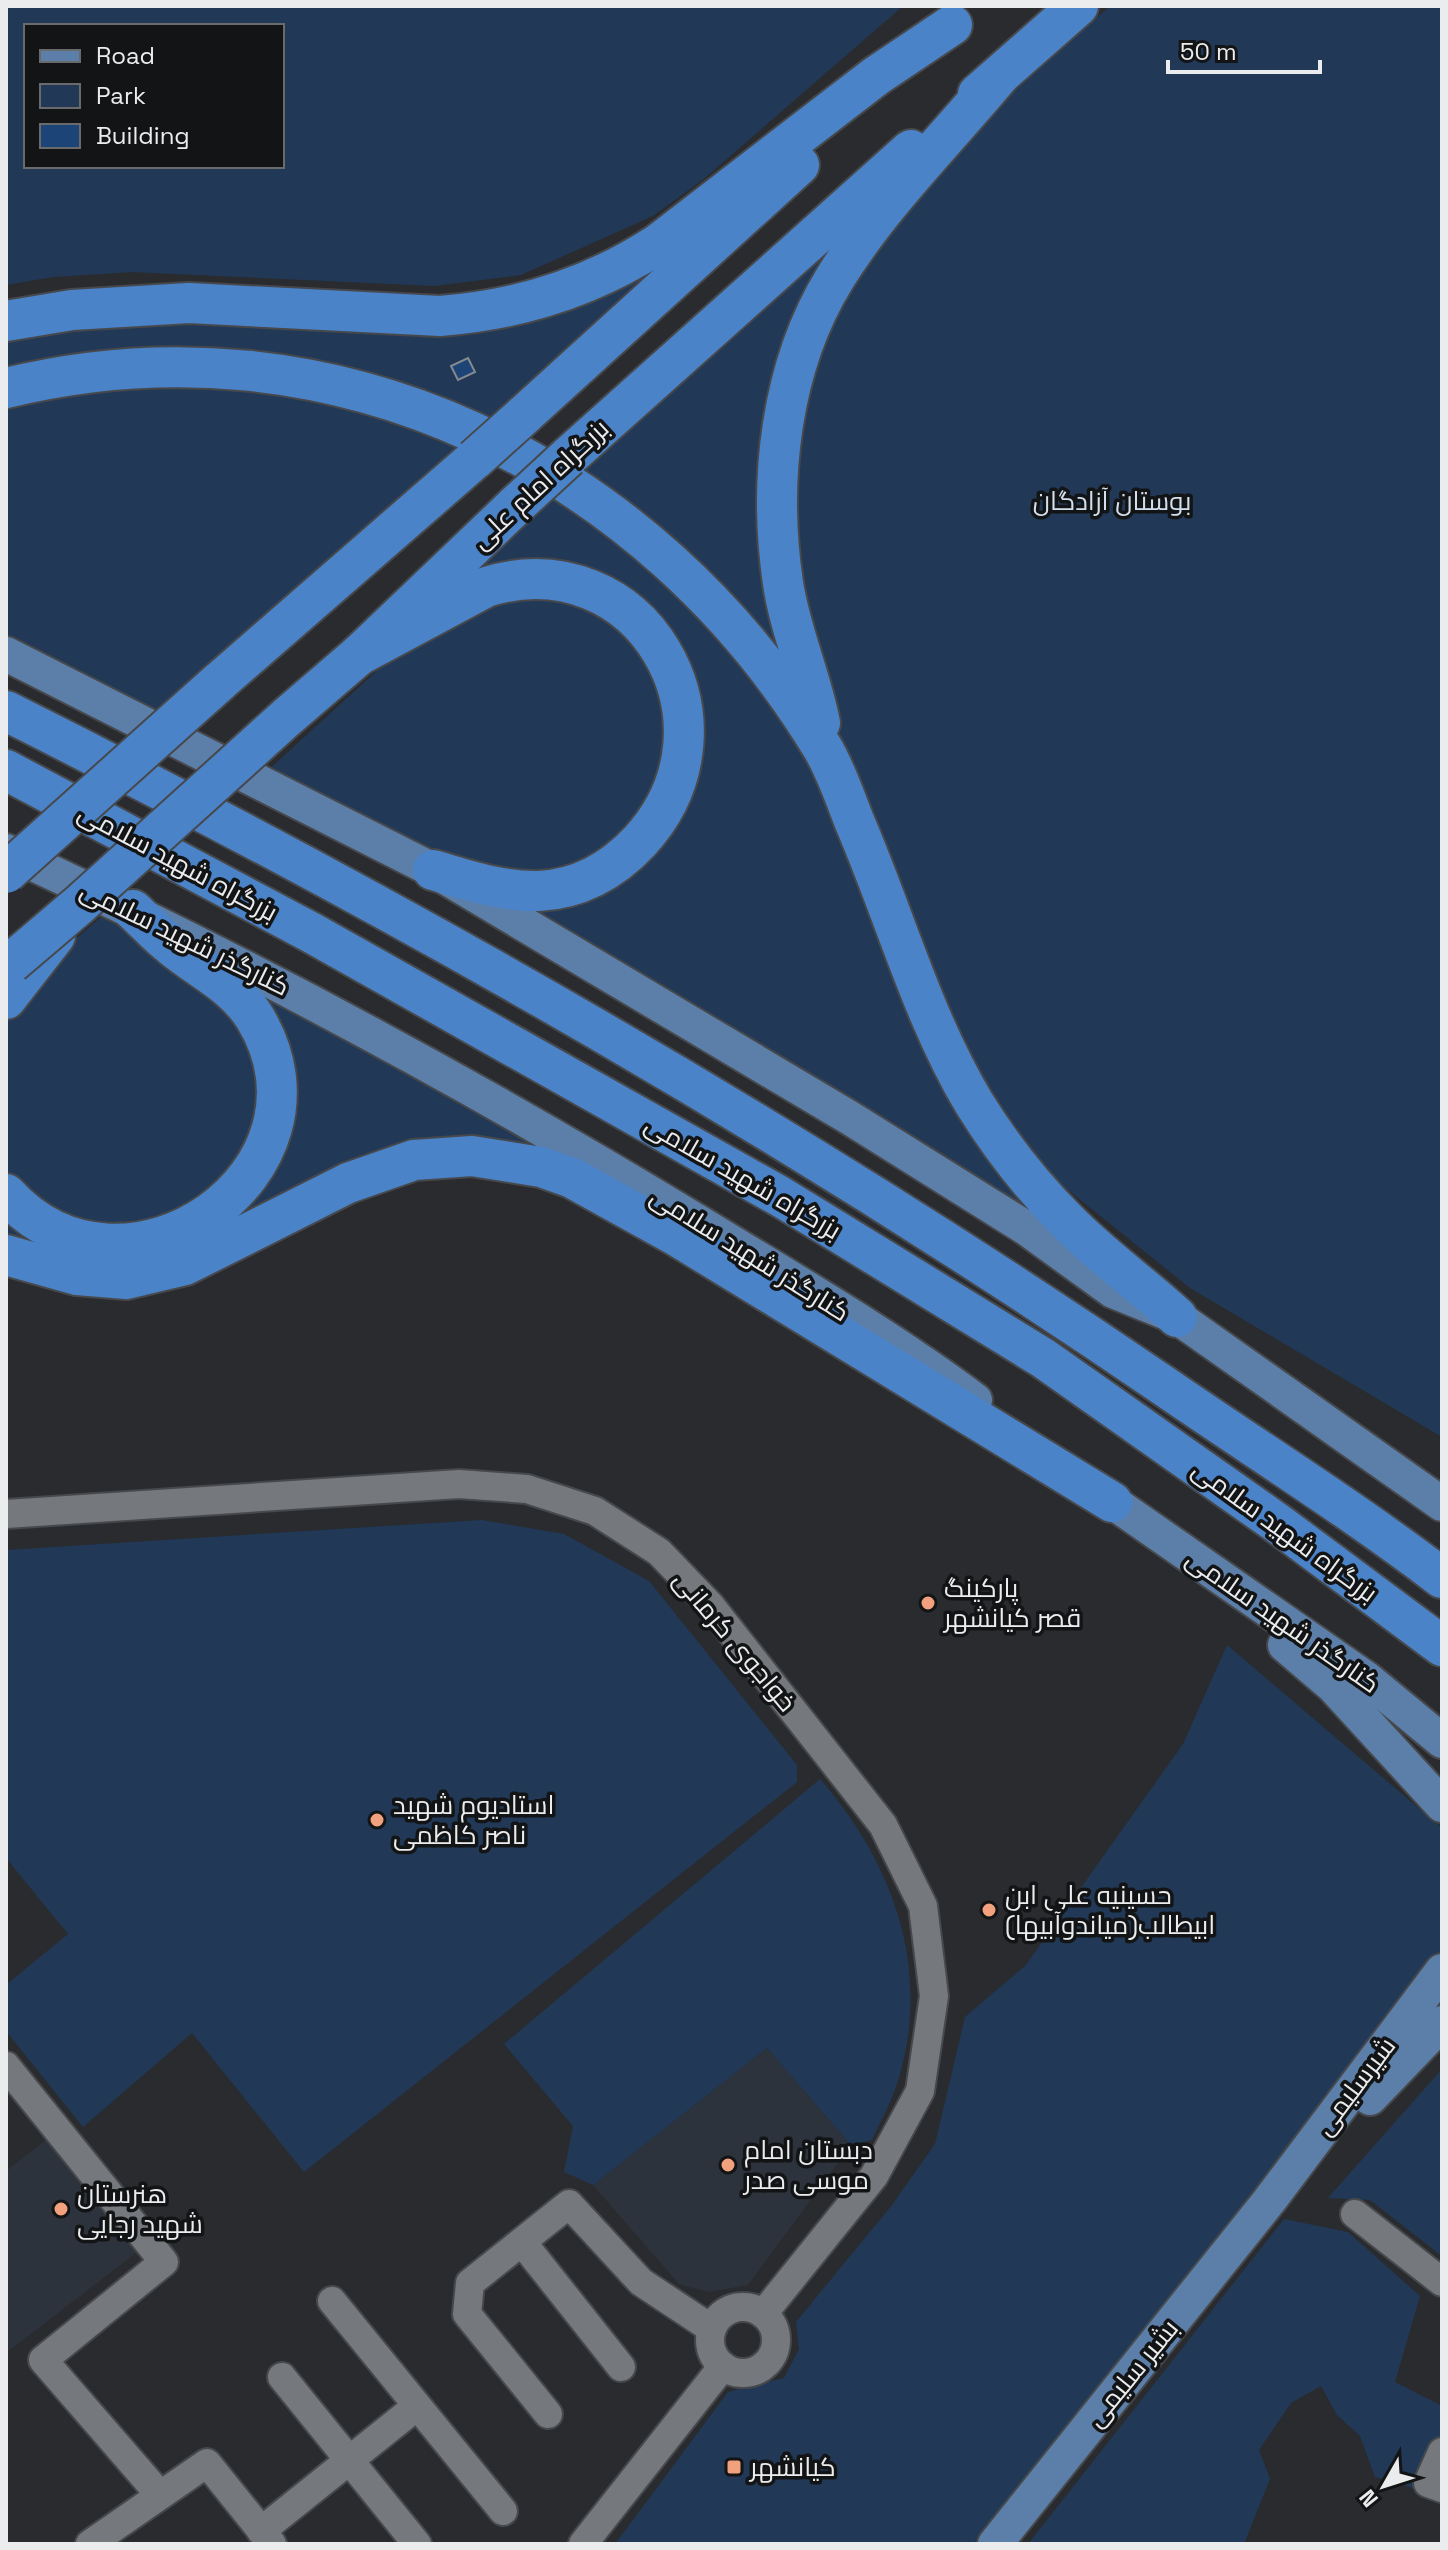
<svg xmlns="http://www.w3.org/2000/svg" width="1448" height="2550" viewBox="0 0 1448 2550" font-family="'Space Grotesk',Cairo,sans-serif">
<rect width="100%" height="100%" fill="#292b2f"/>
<g fill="#2d333c">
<path d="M767,2048L851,2145L748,2285L709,2292L679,2284L593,2185Z"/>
<path d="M56,2132L145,2246L6,2353V2171Z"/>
</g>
<g fill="#213957" fill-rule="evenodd">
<path d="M6,6H903L704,179L653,216L521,275L434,286L133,272L53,277L6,285ZM26,26H282V166H26Z"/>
<path d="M1110,6H1442V1437L1190,1288L1053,1178L998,1106L944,1003L805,653L784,457L818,328L970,129Z"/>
<path d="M772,168L487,428L388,385L6,376V333L108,318L464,324Z"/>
<path d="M887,188L789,382L800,678L572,475Z"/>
<path d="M271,383L470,444L149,716L6,644V399L50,389Z"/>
<path d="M558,490L657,563L799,733L888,936L1106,1273L459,881L558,896L685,790L634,604L449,591Z"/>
<path d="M557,586L651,643L674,771L587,873L477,875L264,774L394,655L464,606Z"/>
<path d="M101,917L132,933L236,1005L270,1103L216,1201L104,1236L6,1184V1013L64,949Z"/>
<path d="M179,943L564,1159L502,1146L182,1254L6,1242V1205L32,1225H208L284,1081Z"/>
<path d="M482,1520L564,1534L649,1581L797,1765V1782L304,2172L192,2033L83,2127L6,2031V1985L68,1934L6,1858V1550Z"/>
<path d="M1227,1645L1442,1828V1960L973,2544H615L728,2392L784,2378L799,2349L796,2322L892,2205L935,2144L965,2017L1026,1965L1183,1744Z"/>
<path d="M820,1779C894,1864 933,1971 897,2084C891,2103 880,2122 872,2140L851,2145L767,2048L593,2185L564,2172L573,2126L504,2044Z"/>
<path d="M1442,2069V2256L1370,2200L1328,2198Z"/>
<path d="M1284,2219L1348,2232L1420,2296L1395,2382L1442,2406V2438L1413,2488L1375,2477L1360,2436L1337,2415L1321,2386L1291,2403L1259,2450L1270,2479L1244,2544H1028Z"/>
</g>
<path fill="#1c4476" stroke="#868a8e" stroke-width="2" d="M468,358L475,372L458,380L451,366Z"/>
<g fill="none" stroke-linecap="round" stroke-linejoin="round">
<defs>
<g id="minor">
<path d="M6,1514L459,1484L527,1489L595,1511L659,1552L710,1605L883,1825L923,1906L934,1996L920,2091L874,2176L763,2314"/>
<path d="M6,2066L164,2262L43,2360L160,2495"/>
<path d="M1355,2214L1442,2282"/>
<path d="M522,2242L621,2367"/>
<path d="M332,2301L503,2511"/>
<circle cx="743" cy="2340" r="33"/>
<path d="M282,2377L417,2544"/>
<path d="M548,2414L467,2314L470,2283L569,2204L641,2282L712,2329"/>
<path d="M1442,2452L1428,2483L1442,2488"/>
<path d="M261,2531L417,2406"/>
<path d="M90,2544L207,2463L272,2544"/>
<path d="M583,2544L723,2366"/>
</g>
<g id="major">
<path d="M6,654L433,870L850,1118L1026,1228L1113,1291L1177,1317L1442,1504"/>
<path d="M6,851C245,962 475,1086 700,1223C793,1280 888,1335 975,1400"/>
<path d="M1091,1487L1367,1679L1442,1741"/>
<path d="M1285,1645L1333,1686L1442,1805"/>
<path d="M1370,2098L1442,2023"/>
<path d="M995,2544L1269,2201L1442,1971"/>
</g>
<g id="highway">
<path d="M978,94L1078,6"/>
<path d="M6,321L72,310L189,303L440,316C519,310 592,287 658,244L876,76L952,25"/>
<path d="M6,388C332,308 651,465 822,747C836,770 845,798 855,823C895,916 922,1016 974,1103C1000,1145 1031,1185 1066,1220C1100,1255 1141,1284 1177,1317"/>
<path d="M524,415L799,165"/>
<path d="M568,457L911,150"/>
<path d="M359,655L486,587C641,539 748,723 640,841C613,870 580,889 539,891C502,892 468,880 433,870"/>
<path d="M219,682L475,459"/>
<path d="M6,711C409,913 792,1132 1164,1386C1257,1450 1353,1510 1442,1578"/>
<path d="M287,717L359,655L516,505"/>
<path d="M820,723C811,676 790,631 783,583C768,482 780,367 835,278C880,205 944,142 999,76"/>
<path d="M6,770L312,933L781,1197L1043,1358L1277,1523L1442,1646"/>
<path d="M6,999L55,936"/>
<path d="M6,1194C126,1326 347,1171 255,1018C235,985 202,971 173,947C158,936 146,922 133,910"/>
<path d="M6,1255L77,1275L126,1279L185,1265L348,1183L414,1160L472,1156L541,1167L572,1178L675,1235L1112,1502"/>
</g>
</defs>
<use href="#minor" stroke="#46484b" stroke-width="32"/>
<use href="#major" stroke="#46484b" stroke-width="38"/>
<use href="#highway" stroke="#46484b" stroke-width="44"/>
<use href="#minor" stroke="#75787c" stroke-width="28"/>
<use href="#major" stroke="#5c7faa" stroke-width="34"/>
<use href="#highway" stroke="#4b83c9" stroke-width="40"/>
<defs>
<g id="highway-bridge">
<path d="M475,459L524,415"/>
<path d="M516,505L568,457"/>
<path d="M6,873L219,682"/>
<path d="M11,963L79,905L287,717"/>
</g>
</defs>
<use href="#highway-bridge" stroke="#46484b" stroke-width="44" stroke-linecap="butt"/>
<use href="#highway-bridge" stroke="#4b83c9" stroke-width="40"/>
</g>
<g fill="#f1a17d" stroke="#131415" stroke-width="3">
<circle cx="928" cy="1603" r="8"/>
<circle cx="377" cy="1820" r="8"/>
<circle cx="989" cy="1910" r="8"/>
<circle cx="728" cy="2165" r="8"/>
<circle cx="61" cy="2209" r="8"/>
<rect x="726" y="2459" width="16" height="16" rx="4"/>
</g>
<g text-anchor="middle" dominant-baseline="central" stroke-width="7" stroke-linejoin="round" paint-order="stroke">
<g font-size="26" fill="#eaecee" stroke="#131415">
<text transform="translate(540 484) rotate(-43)">بزرگراه امام علی</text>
<text transform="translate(178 862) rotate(28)">بزرگراه شهید سلامی</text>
<text transform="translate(185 938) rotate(26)">کنارگذر شهید سلامی</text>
<text transform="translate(743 1177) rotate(30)">بزرگراه شهید سلامی</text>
<text transform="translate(750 1254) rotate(32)">کنارگذر شهید سلامی</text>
<text transform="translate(1285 1531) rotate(36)">بزرگراه شهید سلامی</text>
<text transform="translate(1283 1621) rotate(35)">کنارگذر شهید سلامی</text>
<text transform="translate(735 1641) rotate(50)">خواجوی کرمانی</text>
<text transform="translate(1355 2086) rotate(-53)">شیرسلیمی</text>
<text transform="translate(1132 2373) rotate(-51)">بشیر سلیمی</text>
</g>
<g font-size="26" fill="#d3dfef" stroke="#131415">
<text x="1112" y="501">بوستان آزادگان</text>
</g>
<g font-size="26" fill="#eaecee" stroke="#131415" text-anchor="start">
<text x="944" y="1588">پارکینگ<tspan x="944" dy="30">قصر کیانشهر</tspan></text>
<text x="393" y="1805">استادیوم شهید<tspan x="393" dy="30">ناصر کاظمی</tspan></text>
<text x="1005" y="1895">حسینیه علی ابن<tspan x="1005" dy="30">ابیطالب(میاندوآبیها)</tspan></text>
<text x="744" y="2150">دبستان امام<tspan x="744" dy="30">موسی صدر</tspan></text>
<text x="77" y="2194">هنرستان<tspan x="77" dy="30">شهید رجایی</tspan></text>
<text x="750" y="2467">کیانشهر</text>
</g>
</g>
<rect width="1448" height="2550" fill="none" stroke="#eaecee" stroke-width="16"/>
<rect x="24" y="24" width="260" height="144" fill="#131415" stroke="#696a6c" stroke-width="2"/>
<rect x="40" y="50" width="40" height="12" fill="#5c7faa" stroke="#696a6c" stroke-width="2"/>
<text x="96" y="64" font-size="24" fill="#eaecee">Road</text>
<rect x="40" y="84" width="40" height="24" fill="#213957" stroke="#696a6c" stroke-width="2"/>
<text x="96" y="104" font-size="24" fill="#eaecee">Park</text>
<rect x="40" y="124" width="40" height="24" fill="#1c4476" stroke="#696a6c" stroke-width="2"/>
<text x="96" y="144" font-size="24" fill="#eaecee">Building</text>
<g transform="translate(1384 2486) rotate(231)" stroke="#131415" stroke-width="6" paint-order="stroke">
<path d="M0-6L14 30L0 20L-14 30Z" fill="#eaecee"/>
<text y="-12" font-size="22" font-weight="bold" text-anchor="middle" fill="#eaecee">N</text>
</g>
<path d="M1168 60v12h152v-12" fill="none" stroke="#eaecee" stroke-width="4"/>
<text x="1180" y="60" font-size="24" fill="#eaecee" stroke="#131415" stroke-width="6" paint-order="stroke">50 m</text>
</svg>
